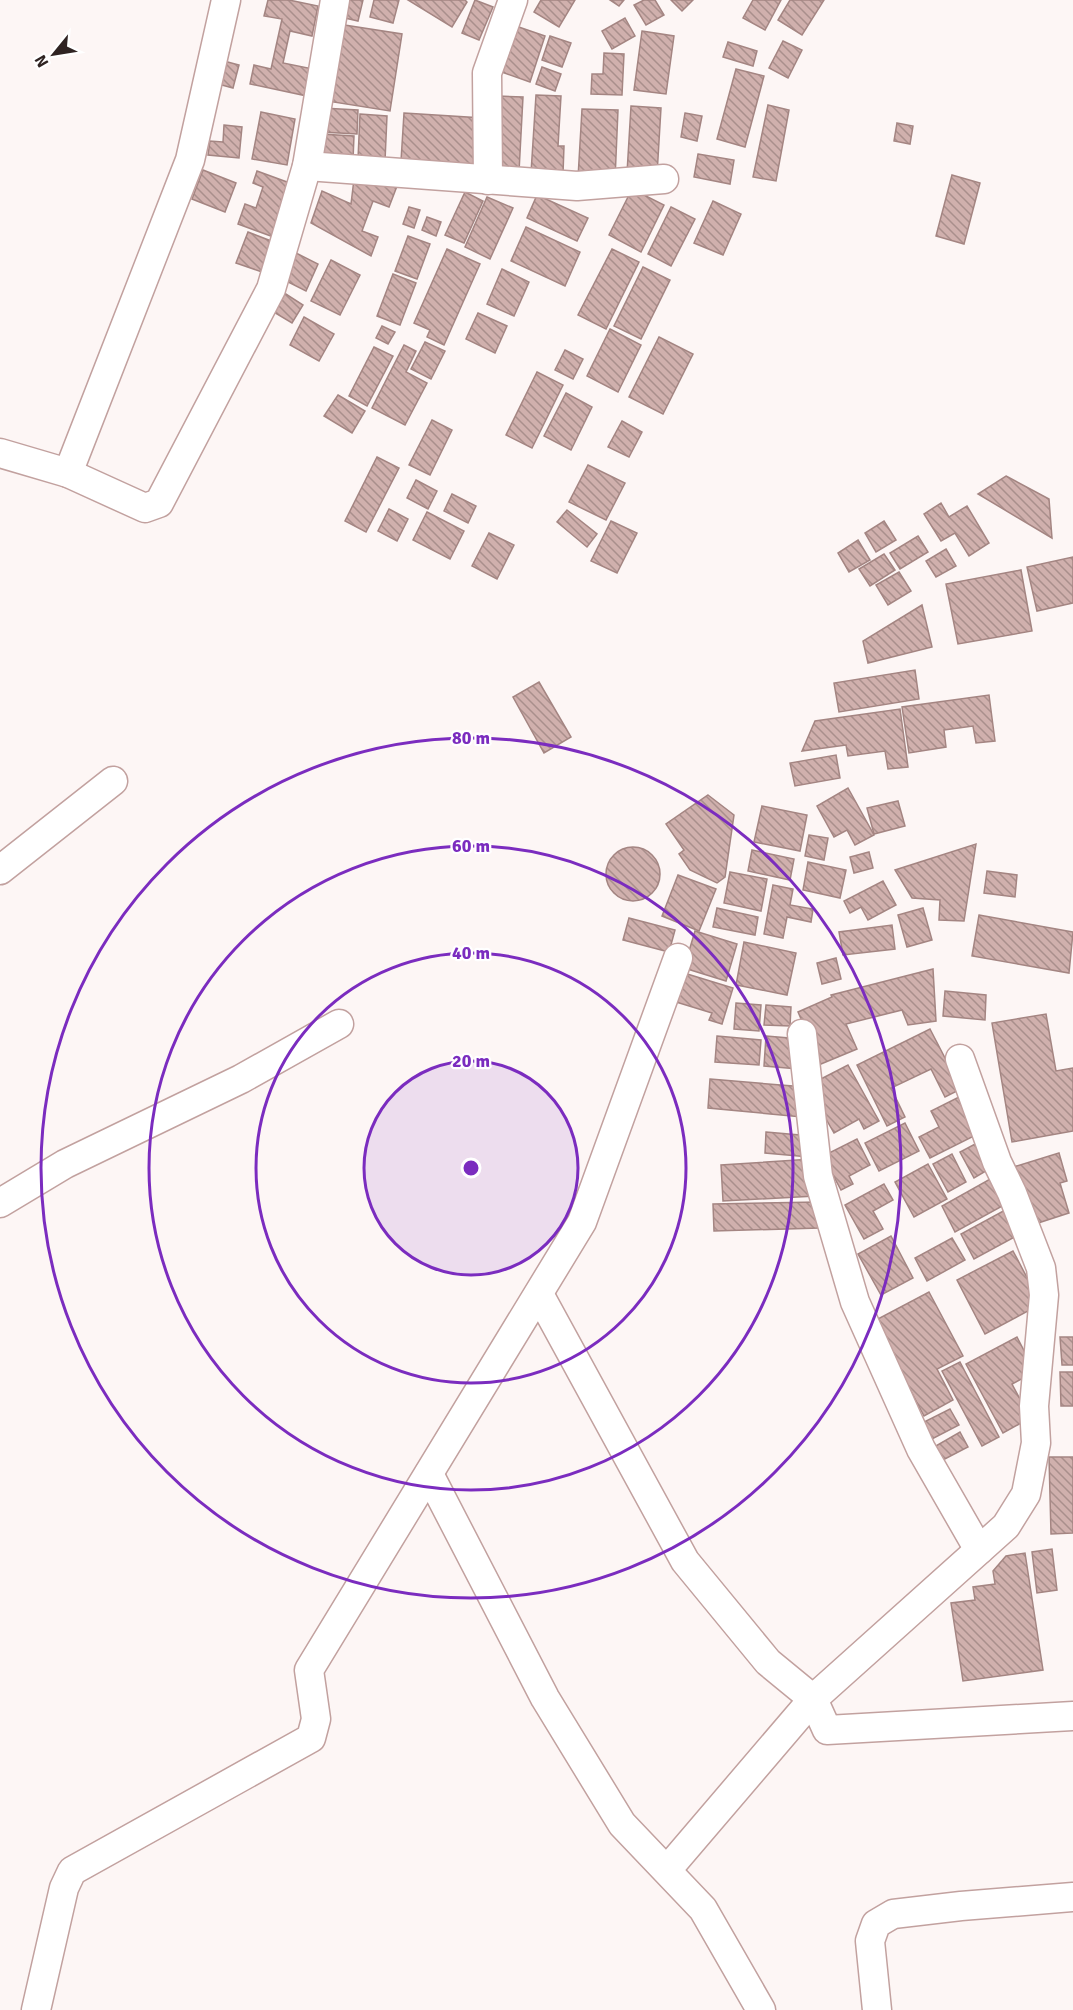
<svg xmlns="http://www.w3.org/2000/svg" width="1073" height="2010" viewBox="0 0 1073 2010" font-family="Signika,sans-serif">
<defs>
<pattern id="building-back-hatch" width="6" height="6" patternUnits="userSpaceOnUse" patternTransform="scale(1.5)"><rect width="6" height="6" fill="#d0b0ad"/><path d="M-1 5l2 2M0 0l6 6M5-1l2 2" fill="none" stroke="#a98f8c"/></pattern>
</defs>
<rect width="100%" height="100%" fill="#fdf6f5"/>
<g fill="url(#building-back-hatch)" stroke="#a48582" stroke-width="1.5">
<path d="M268,0H289L318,6L312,36L290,31L283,63L313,69L307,96L250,84L254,65L271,69L282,19L264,16Z"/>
<path d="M340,0H363L358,21L336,16Z"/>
<path d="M374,0H399L393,23L370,17Z"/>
<path d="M408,0H465L467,2L452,27Z"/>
<path d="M475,0L493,7L479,40L462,33Z"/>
<path d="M541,0H575L559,27L534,12Z"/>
<path d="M610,0H624L619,6Z"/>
<path d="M644,0H655L664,15L646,25L634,5Z"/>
<path d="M671,0H693L682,11Z"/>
<path d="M753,0H781L765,30L743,18Z"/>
<path d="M790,0H824L802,35L778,20Z"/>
<path d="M625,18L635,36L612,49L602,31Z"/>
<path d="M338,24L402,34L390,111L327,101Z"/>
<path d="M510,24L545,36L530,82L496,70Z"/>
<path d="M642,31L674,36L666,94L634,90Z"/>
<path d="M550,36L571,43L562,67L542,60Z"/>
<path d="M783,41L802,50L788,78L769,68Z"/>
<path d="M728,42L757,51L753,66L723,57Z"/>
<path d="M604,53L624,54L622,95L591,94L592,74H603Z"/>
<path d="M224,61L239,65L233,88L218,84Z"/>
<path d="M542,67L561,74L555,91L536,84Z"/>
<path d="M736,69L764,76L745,147L717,139Z"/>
<path d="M536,95L561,96L558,146H564L563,174L531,173Z"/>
<path d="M498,96L523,97L519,172L494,171Z"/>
<path d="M768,105L789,110L776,181L753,177Z"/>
<path d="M631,106L661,108L657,175L627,173Z"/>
<path d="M322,108L358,110L357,134L321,132Z"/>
<path d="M582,109L618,110L615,180L578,178Z"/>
<path d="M261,112L295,119L287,165L252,159Z"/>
<path d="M404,113L483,118L480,165L401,161Z"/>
<path d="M685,113L702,116L697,141L681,137Z"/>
<path d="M360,114L387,116L385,161L358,159Z"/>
<path d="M897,123L913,126L910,144L894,141Z"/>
<path d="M224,125L242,127L239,158L208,155L210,141L223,142Z"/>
<path d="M320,134L354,136L353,160L319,158Z"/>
<path d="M698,154L734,160L730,184L694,177Z"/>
<path d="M203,170L236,183L225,212L192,199Z"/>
<path d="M257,171L298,186L279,239L238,224L245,204L256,208L263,187L253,183Z"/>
<path d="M952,175L980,183L964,244L936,236Z"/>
<path d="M354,179L397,186L389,207L373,201L362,231L378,237L371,256L311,223L322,191L351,204Z"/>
<path d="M632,189L664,205L641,252L609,235Z"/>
<path d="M465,192L483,201L464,243L445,235Z"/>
<path d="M537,195L588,218L577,241L527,218Z"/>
<path d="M487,197L513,208L490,259L465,247Z"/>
<path d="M713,201L741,214L723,255L694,243Z"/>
<path d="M409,207L420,210L414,228L403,224Z"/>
<path d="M671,207L695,219L671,266L648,254Z"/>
<path d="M427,217L441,222L436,236L422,230Z"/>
<path d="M526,227L580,252L565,286L511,261Z"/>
<path d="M248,232L279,244L268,274L236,263Z"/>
<path d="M408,236L430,244L417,279L395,271Z"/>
<path d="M447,249L480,264L444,345L427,337L430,330L414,323Z"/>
<path d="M612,249L639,262L606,329L578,315Z"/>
<path d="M292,251L318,264L306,291L280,278Z"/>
<path d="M331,260L360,275L340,315L311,301Z"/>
<path d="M643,267L670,280L641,339L614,326Z"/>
<path d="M502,269L529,282L514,316L487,304Z"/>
<path d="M393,274L416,283L400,325L377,316Z"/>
<path d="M278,289L303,305L292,323L267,308Z"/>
<path d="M478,313L507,326L495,353L466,339Z"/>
<path d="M304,317L334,334L319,361L290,345Z"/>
<path d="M382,326L395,332L388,344L376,338Z"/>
<path d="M610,329L641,345L618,392L587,376Z"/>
<path d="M659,337L693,354L663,414L629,397Z"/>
<path d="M425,342L445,351L431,379L411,369Z"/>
<path d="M404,345L416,351L406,372L427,383L405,425L372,408Z"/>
<path d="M374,347L393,356L367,406L349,396Z"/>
<path d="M565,350L583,359L573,379L555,370Z"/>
<path d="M537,372L563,385L532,448L506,435Z"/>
<path d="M566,393L592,407L571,450L544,436Z"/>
<path d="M338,395L365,411L352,433L324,416Z"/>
<path d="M432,420L452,430L430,475L409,465Z"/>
<path d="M622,421L642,432L629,457L608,447Z"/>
<path d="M377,457L399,468L366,532L345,521Z"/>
<path d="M588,465L625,483L606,520L569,502Z"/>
<path d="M1006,476L1049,499L1052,538L978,494Z"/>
<path d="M416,480L437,491L428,509L407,498Z"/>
<path d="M452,494L476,506L468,523L444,511Z"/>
<path d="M941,503L949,517L967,506L989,543L969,556L955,533L941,541L924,514Z"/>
<path d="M389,509L408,519L397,541L378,531Z"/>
<path d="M567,510L597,534L587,547L557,522Z"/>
<path d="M427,512L464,531L450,559L413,540Z"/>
<path d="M611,521L637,533L617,573L591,561Z"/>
<path d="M884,521L896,540L876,552L865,533Z"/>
<path d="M489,533L514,545L497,579L472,566Z"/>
<path d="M918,536L928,552L900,569L890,553Z"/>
<path d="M858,540L870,560L849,572L838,553Z"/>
<path d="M946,549L956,566L936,577L926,561Z"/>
<path d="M884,554L895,570L870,586L859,569Z"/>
<path d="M1073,557V603L1037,611L1027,567Z"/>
<path d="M1021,570L1032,631L958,644L946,584Z"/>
<path d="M899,572L911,591L888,605L876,585Z"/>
<path d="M922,605L932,647L868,663L863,641Z"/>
<path d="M915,670L919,699L839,712L834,683Z"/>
<path d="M539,682L571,737L544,753L513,697Z"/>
<path d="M989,695L995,741L976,743L973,726L944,730L946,747L909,753L902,707Z"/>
<path d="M900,709L908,767L888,769L885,751L848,756L846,745L802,751L815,721Z"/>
<path d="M836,755L840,778L795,786L790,763Z"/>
<path d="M848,788L874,835L855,845L847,830L834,837L817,806Z"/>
<path d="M708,795L734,815L725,877L717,883L690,870L679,854L684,850L666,824Z"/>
<path d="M898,801L905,826L874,834L867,808Z"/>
<path d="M762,806L807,815L800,851L754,842Z"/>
<path d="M809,835L828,838L824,860L805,856Z"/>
<path d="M976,844L964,921L939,920L940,900L912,898L895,870Z"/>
<circle cx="633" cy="874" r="27"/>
<path d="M752,850L794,859L790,880L748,871Z"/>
<path d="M869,852L873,868L854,873L850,857Z"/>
<path d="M808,862L846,870L840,898L803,890Z"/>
<path d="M987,871L1017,875L1015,897L984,893Z"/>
<path d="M730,872L767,879L761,911L724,903Z"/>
<path d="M678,875L716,889L699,931L662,916Z"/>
<path d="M883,881L896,905L868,920L861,907L850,913L844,901Z"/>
<path d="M773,885L793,889L790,905L813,909L811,922L787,917L783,938L764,934Z"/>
<path d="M717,908L758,917L755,935L713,927Z"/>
<path d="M923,908L932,940L907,947L898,915Z"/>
<path d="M979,915L1073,932L1069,973L972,956Z"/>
<path d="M629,918L675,930L669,952L623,940Z"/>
<path d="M892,925L895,949L843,955L839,932Z"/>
<path d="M695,931L737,944L726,981L684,968Z"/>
<path d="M744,942L796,953L787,995L736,985Z"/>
<path d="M836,958L841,979L822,984L817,963Z"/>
<path d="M933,969L936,1021L908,1025L902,1010L846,1024L857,1049L821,1064L798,1012L832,997L831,995Z"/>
<path d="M684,973L733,988L722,1024L709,1020L712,1013L676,1002Z"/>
<path d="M945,991L986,995L985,1020L943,1016Z"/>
<path d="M736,1003L761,1005L759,1031L734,1029Z"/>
<path d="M766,1005L791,1007L790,1026L764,1025Z"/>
<path d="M1046,1014L1056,1071L1073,1068V1131L1012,1142L992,1023Z"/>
<path d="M930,1029L961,1089L945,1097L931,1069L891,1088L905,1117L887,1126L857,1065Z"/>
<path d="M717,1036L761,1040L759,1065L715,1062Z"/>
<path d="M766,1036L801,1039L798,1069L764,1066Z"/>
<path d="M848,1065L879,1121L864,1129L859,1119L834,1133L821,1110L817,1081Z"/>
<path d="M710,1079L805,1087L802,1117L708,1108Z"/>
<path d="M963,1095L982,1132L930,1158L919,1137L939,1127L931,1111Z"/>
<path d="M905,1123L919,1151L879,1171L865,1143Z"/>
<path d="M766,1132L811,1136L809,1157L765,1153Z"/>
<path d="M857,1139L870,1165L849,1176L853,1184L841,1190L823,1156Z"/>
<path d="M977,1143L991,1168L974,1178L960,1152Z"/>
<path d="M1059,1153L1067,1181L1060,1183L1069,1213L1038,1223L1007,1169Z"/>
<path d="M952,1154L966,1182L948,1192L933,1164Z"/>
<path d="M812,1159L815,1196L723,1201L721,1165Z"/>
<path d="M928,1164L947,1199L914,1217L895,1182Z"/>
<path d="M992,1178L1006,1204L955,1232L942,1206Z"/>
<path d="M884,1184L893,1200L873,1211L883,1229L864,1239L845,1205Z"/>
<path d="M818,1202L819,1228L714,1231L713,1204Z"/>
<path d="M1007,1209L1020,1234L974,1259L961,1234Z"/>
<path d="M891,1236L913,1278L881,1295L858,1254Z"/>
<path d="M952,1238L965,1260L927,1281L915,1258Z"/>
<path d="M1013,1251L1041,1304L985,1334L957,1280Z"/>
<path d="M929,1292L963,1356L937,1369L953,1400L924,1416L874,1321Z"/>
<path d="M1017,1337L1035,1372L1012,1384L1030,1418L1003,1433L966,1364Z"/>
<path d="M1060,1337H1073V1365H1062Z"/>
<path d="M960,1362L999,1437L982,1446L942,1371Z"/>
<path d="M1060,1372H1073V1406H1061Z"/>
<path d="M950,1409L959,1425L930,1440L922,1423Z"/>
<path d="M960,1432L968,1447L941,1461L934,1447Z"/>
<path d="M1049,1457H1073V1533L1051,1534Z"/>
<path d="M1052,1549L1057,1590L1037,1593L1032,1552Z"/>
<path d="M1025,1553L1043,1670L963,1681L951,1603L975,1600L973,1587L995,1584L993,1571L1006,1556Z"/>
</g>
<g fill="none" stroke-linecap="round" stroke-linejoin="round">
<defs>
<g id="street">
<path d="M307,166L577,186L664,179"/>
<path d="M488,180L487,73L513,0"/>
<path d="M0,453L68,473L145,508L159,503L271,289L307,166L335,0"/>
<path d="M68,473L190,160L226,0"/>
<path d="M0,870L113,781"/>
<path d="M802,1034L818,1176L855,1302L921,1449L979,1550"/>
<path d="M0,1203L65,1164L241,1079L339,1024"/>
<path d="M539,1294L685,1561L768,1662L813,1699L827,1730L1073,1716"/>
<path d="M429,1474L545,1698L622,1824L703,1909L761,2010"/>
<path d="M667,1870L813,1699L1006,1526L1026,1494L1036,1443L1034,1406L1044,1295L1041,1268L1012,1193L997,1162L960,1059"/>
<path d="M36,2010L64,1888L72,1871L311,1738L316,1719L309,1670L582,1222L678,958"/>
<path d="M877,2010L870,1941L876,1924L893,1914L961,1906L1073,1897"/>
</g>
</defs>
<use href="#street" stroke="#c2a19f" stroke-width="31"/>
<use href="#street" stroke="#fff" stroke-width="28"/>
</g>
<circle cx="471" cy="1168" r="107" fill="#7b2cbf" fill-opacity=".12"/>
<g fill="none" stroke="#7b2cbf" stroke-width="3">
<circle cx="471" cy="1168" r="107"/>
<circle cx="471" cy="1168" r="215"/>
<circle cx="471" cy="1168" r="322"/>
<circle cx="471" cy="1168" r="430"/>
</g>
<circle cx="471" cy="1168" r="9" fill="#7b2cbf" stroke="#fff" stroke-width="3"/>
<g font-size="18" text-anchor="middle" font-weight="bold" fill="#7b2cbf" stroke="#fff" stroke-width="4.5" stroke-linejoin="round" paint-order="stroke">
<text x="471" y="744">80 m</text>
<text x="471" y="852">60 m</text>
<text x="471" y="959">40 m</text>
<text x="471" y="1067">20 m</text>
</g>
<g transform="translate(54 54) rotate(240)" stroke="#ffffff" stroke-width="4.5" paint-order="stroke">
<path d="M0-4.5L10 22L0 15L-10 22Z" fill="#2f2322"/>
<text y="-9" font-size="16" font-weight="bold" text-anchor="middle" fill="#2f2322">N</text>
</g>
</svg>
